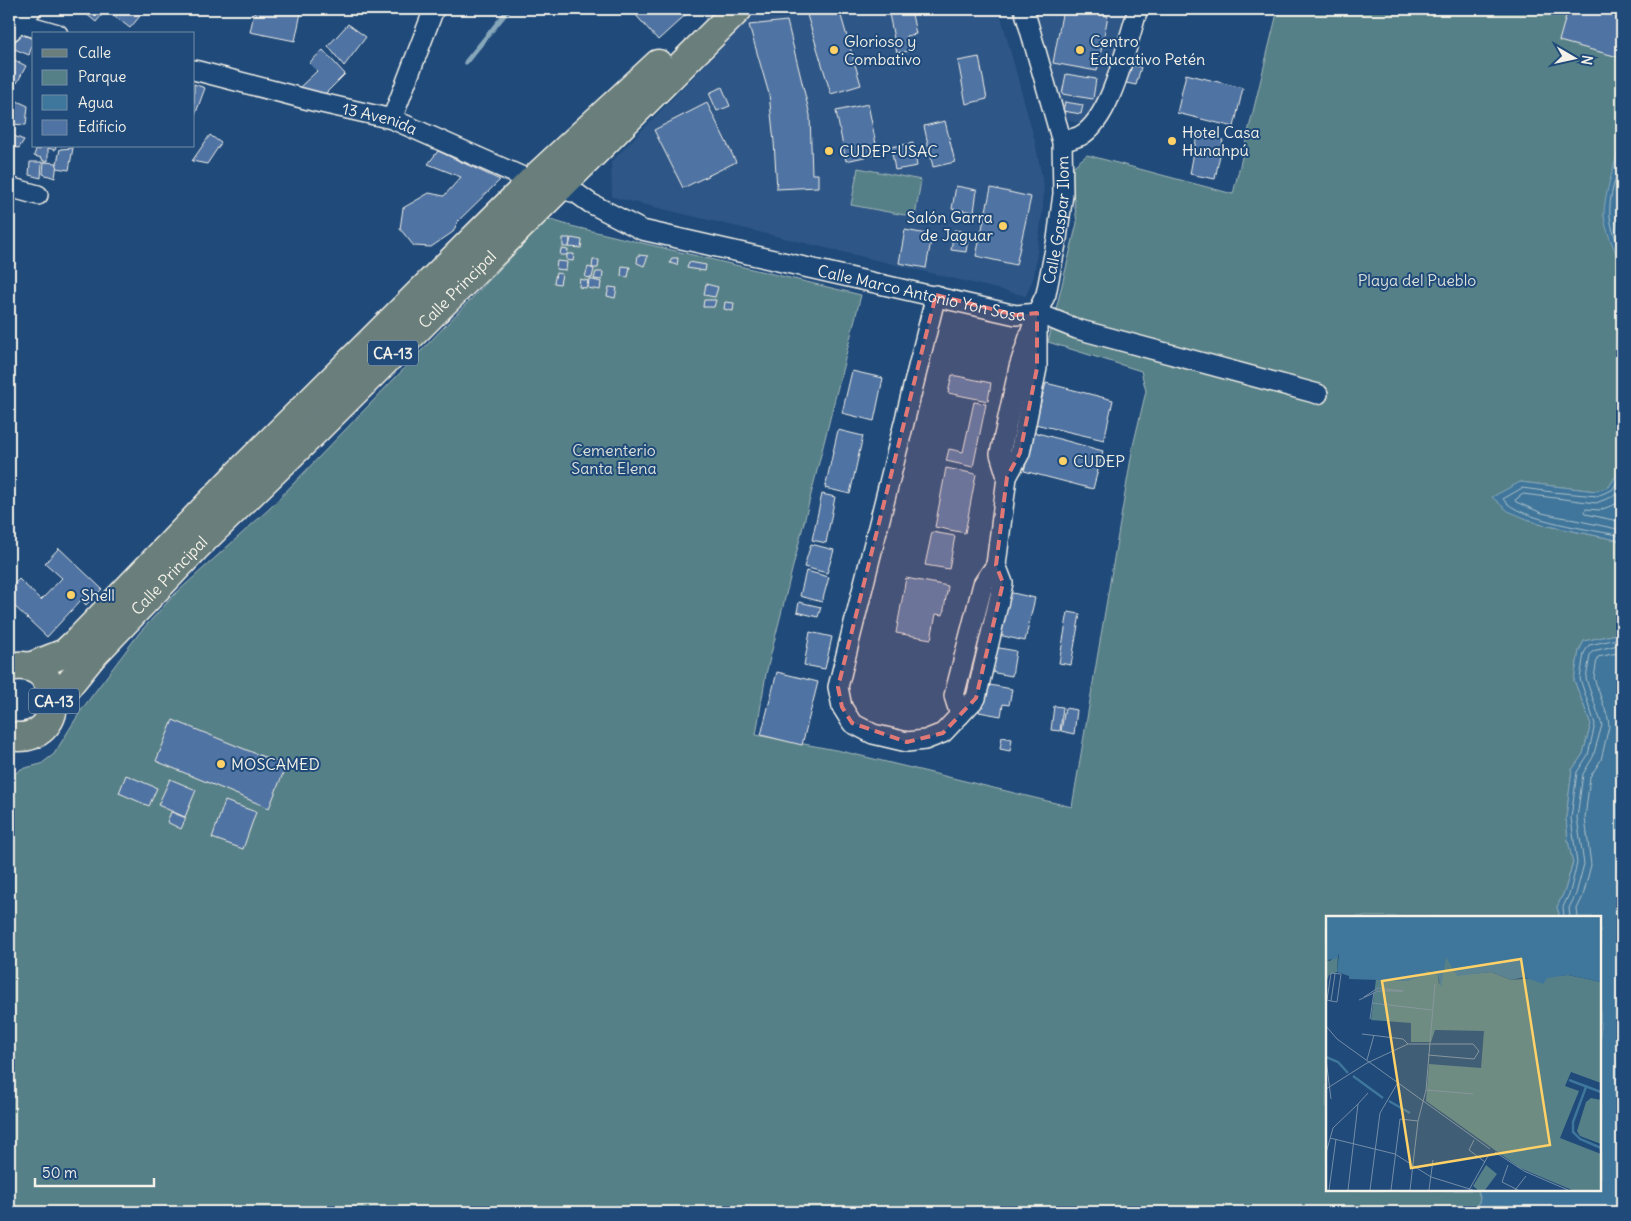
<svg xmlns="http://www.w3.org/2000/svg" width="1631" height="1221" viewBox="0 0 1631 1221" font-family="Delius,sans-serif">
<rect width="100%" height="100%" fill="#1f4a7a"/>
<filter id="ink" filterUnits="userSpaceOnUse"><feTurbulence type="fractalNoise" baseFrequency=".02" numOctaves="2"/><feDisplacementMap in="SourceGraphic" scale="10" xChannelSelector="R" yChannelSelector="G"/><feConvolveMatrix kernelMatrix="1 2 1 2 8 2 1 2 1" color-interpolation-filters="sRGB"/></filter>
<g filter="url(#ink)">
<g fill="#2d5686">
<path d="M759,9H999L1035,141L1044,187L1043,208L1034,276L1026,296L612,197L611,162Z"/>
<path d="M1033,9H1126L1104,90L1093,113L1083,123L1073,122L1061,114Z"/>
</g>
<g fill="#568088" stroke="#a5b8b8">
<path d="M1278,9H1622V137L1606,199L1604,216L1609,234L1622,267V293L1620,306L1619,338L1622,345V466L1609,487L1596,491L1520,482L1539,524L1622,541V633L1584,641L1579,651L1574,680L1591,724L1583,754L1572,770L1566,818L1568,840L1573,862L1565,890L1557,907L1560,917H1327V1190H1478L1480,1198L1477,1212H9V778L21,769L41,764L54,754L82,709L140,632L175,594L269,509L548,219L571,226L861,295L766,674L756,735L841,751L1072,807L1133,446L1146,391L1141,371L1048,342L1077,223L1070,169L1087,155L1233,194Z"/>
<path d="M858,168L921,180L915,217L851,205Z"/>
</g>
<g fill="#3f769b" stroke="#87a7ba">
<path d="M1622,137V267C1616,251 1606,234 1604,216C1603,195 1617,159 1622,137Z"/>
<path d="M1622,466V541L1539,524L1508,511L1492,497L1520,482L1596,491L1609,487Z"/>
<path d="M1622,633V1212H1477L1480,1198L1478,1190H1600V917H1560L1557,907L1565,890L1573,863L1568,840L1566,818L1572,770L1583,754L1591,724L1574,680L1579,651L1584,641Z"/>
</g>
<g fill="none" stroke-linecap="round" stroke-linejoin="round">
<g stroke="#acc0c9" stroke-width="1">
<path d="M1622,157C1617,175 1608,197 1610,216C1611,229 1617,242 1622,254"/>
<path d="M1622,181C1617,202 1614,217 1622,237"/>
<path d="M1622,475L1612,490L1597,496L1552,492L1522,488L1503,499C1519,521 1595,530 1622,536"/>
<path d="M1622,487L1614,496L1596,503L1523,494L1515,500L1516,502L1542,513L1622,530"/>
<path d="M1622,500L1616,504L1600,510L1586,509L1584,512L1586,514L1622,522"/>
<path d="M1564,917L1563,907L1570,892L1577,863L1571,818L1577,772L1588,755L1595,724L1580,679L1584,653L1589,645L1622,638"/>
<path d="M1570,917L1569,908L1576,894L1584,864L1577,818L1583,774L1593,757L1602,725L1586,679L1590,655L1593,651L1622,644"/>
<path d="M1578,917L1577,909L1583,896L1591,865L1585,818L1590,777L1601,760L1609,726L1608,718L1594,678L1597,659L1598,657L1622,652"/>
</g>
<path stroke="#87a7ba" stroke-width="5" d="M466,62L509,9"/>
</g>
<g fill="#4f73a3" stroke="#f4f1e8">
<path d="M80,9H107L96,22Z"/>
<path d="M110,9H146L130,28L108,11Z"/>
<path d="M255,9H280L301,13L295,41L250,32Z"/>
<path d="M366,9H395L393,16Z"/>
<path d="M639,9H692L658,40L634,13Z"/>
<path d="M829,9H839L861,85L831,94L807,15Z"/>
<path d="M911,9L916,34L906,36L909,51L897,53L889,14Z"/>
<path d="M1063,9H1072L1108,16L1097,71L1053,63Z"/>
<path d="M1568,9H1600L1622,15V58L1559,41Z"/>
<path d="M787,21L810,115L812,174H818V187L777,189L774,142L769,94L749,25Z"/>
<path d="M348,24L366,37L344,66L328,46Z"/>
<path d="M18,33L34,39L29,55L12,48Z"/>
<path d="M323,50L345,74L317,102L301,86L317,71L309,63Z"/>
<path d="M9,57L26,66L17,83L9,78Z"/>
<path d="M979,57L987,99L966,104L958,61Z"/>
<path d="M1131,65L1141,67L1136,85L1126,83Z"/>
<path d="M1066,74L1096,79L1093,99L1062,94Z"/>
<path d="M1186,74L1243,88L1234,127L1177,113Z"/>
<path d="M194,84L205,88L194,118Z"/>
<path d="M722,87L730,106L717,111L709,93Z"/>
<path d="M15,100L28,106L26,125L10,124Z"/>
<path d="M1065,102L1083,105L1081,114L1063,111Z"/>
<path d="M707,103L736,162L683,188L654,130Z"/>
<path d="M868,104L878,154L846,161L836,111Z"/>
<path d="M945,121L955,162L933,167L924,126Z"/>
<path d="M9,134L24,140L19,148L9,146Z"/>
<path d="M210,135L221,143L207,164L192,161Z"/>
<path d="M1197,135L1223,140L1215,179L1190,174Z"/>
<path d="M913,143L917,166L895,170L891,147Z"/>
<path d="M41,146H56L55,150L48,148V161H43L42,158L34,156L36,149L40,150Z"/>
<path d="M73,148L69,170L56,168L60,149Z"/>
<path d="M438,151L500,180L458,221L453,232L431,247L414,246L400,229L403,208L429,193L444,196L461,177L428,164Z"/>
<path d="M30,162H42L41,178L29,175Z"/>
<path d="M44,162L57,163L55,178L43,174Z"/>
<path d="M956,186L977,190L974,212L952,209Z"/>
<path d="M991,188L1031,197L1016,265L976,256Z"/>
<path d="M905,230L932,235L926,268L899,263Z"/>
<path d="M954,230L969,232L966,252L951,250Z"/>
<path d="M563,238H570L569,247H563Z"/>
<path d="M571,238L582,240L581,248L569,247Z"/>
<path d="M561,249L568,250L567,255H560Z"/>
<path d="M567,254H574L573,261L567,260Z"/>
<path d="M638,255L648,256L644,266L637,263Z"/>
<path d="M672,258H678L677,265L670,263Z"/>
<path d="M593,260H599L598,268H592Z"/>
<path d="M557,261L567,262L566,270L556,269Z"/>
<path d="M689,262L706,265L705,271L687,268Z"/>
<path d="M622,266L630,267L628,277L621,276Z"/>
<path d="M588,267L594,269L592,278L585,277Z"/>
<path d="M596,272H603L602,280L594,279Z"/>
<path d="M556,273L562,274L560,284L554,283Z"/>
<path d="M580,279L588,281L586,288L579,287Z"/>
<path d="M589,279L601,282L600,290L588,288Z"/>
<path d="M706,284L718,287L715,297L704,295Z"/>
<path d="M609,287L617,288L615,298L607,296Z"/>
<path d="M704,300H716L714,307H703Z"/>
<path d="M725,302L734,303L733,311L724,309Z"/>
<path d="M852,371L883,378L874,421L842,413Z"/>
<path d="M952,375L991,383L988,401L948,393Z"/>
<path d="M1046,383L1113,400L1104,440L1035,424Z"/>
<path d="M974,402L986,404L973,467L946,461L949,449L963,452Z"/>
<path d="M838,430L863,436L850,494L825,488Z"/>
<path d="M1034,432L1103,451L1093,489L1024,471Z"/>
<path d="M946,468L976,474L965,533L935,527Z"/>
<path d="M822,494L835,497L826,543L812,540Z"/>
<path d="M932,532L955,536L949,569L925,565Z"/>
<path d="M811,544L834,550L827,573L804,567Z"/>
<path d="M59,548L102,589L86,605L81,600L47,637L9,601V590L19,579L41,600L62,578L45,563Z"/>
<path d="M806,571L829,577L822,602L800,596Z"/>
<path d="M906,578L948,586L943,615L936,614L931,639L896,633Z"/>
<path d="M1008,592L1035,598L1025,641L999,635Z"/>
<path d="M799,602L821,607L818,617L797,612Z"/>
<path d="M1068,612L1080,614L1071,665L1059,663Z"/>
<path d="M810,632L832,637L825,669L804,665Z"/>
<path d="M994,647L1016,651L1012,676L990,672Z"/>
<path d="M777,672L818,682L802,745L761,735Z"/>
<path d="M984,684L1012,689L1009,705L1003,704L1001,716L979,712Z"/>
<path d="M1054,706L1063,707L1060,731L1051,730Z"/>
<path d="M1065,708L1077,710L1074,734L1061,731Z"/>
<path d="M173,720L286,766L269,808L156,761Z"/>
<path d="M1002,737L1012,739L1010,751L1000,749Z"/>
<path d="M126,775L157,788L149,806L119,793Z"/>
<path d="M170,779L196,790L185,817L158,805Z"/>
<path d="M225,801L256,812L243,849L212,838Z"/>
<path d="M171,812L186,818L181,829L167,822Z"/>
</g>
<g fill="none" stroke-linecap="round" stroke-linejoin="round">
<defs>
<g id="street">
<path d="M9,20L58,34"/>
<path d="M11,31L32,9"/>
<path id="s1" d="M194,70L317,102L392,119L532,181L576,193L590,203L642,230L1016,315L1037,313L1077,329L1318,394"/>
<path d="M392,119L434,9"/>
<path d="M1062,142C1068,140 1075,138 1080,136C1112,119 1127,42 1138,9"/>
<path d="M9,187L38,195"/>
<path d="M936,295L838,687L842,707L852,723L873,734L907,742L925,740L943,733L976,698L1003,583L996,565L1007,477L1020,453L1037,368V313"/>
<path id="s2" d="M1007,477L1000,454L1019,367L1037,313L1046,294L1057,239L1063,194L1062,142L1024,9"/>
<path d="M960,715L954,696L983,584L996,565"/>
</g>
<g id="primary">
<path d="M9,667C66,654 70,747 9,736"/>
<path d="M30,667L65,653L78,641L243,469L532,181L658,64"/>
<path id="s3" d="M54,703L92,656L195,548L315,431L738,9"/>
</g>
</defs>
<use href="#street" stroke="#f4f1e8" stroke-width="22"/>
<use href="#primary" stroke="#f4f1e8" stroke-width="31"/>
<use href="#street" stroke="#1f4a7a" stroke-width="19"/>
<use href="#primary" stroke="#6a7f7c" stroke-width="28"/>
</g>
</g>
<path fill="#e27875" fill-opacity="0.2" stroke="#e27875" stroke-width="4" stroke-dasharray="10 6" stroke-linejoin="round" d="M936,295L1016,315L1037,313V368L1020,453L1007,477L996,565L1003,583L976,698L943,733L907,742L852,723L842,707L838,687Z"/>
<g fill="#ffd166" stroke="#1f4a7a" stroke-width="2">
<circle cx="834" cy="50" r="5"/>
<circle cx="1080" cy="50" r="5"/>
<circle cx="1172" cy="141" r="5"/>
<circle cx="829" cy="151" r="5"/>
<circle cx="1003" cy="226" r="5"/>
<circle cx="1063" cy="461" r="5"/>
<circle cx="71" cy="595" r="5"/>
<circle cx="221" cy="764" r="5"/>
</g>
<g text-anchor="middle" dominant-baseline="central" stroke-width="4" stroke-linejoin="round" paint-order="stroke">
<g fill="#1f4a7a" stroke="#b4bfc7" stroke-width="1">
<rect x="368" y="340.5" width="50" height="25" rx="4"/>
<rect x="29" y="688.5" width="50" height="25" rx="4"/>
</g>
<g font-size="15" font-weight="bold" fill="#f4f1e8">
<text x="393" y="353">CA-13</text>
<text x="54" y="701">CA-13</text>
</g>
<g font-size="16" fill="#f4f1e8" stroke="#1f4a7a" text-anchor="start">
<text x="844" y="41">Glorioso y<tspan x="844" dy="18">Combativo</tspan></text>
<text x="1090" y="41">Centro<tspan x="1090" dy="18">Educativo Petén</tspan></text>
<text x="1182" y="132">Hotel Casa<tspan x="1182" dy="18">Hunahpú</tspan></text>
<text x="839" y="151">CUDEP-USAC</text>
<text x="993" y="217" text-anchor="end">Salón Garra<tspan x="993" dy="18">de Jaguar</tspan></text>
<text x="1073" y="461">CUDEP</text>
<text x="81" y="595">Shell</text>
<text x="231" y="764">MOSCAMED</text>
</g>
<g font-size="16" fill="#f4f1e8" stroke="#1f4a7a">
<text stroke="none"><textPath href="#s1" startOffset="192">13 Avenida</textPath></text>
<text stroke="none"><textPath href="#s2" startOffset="266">Calle Gaspar Ilom</textPath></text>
<text stroke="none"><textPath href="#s3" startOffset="578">Calle Principal</textPath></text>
<text stroke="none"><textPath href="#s1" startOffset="765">Calle Marco Antonio Yon Sosa</textPath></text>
<text stroke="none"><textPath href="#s3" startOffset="172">Calle Principal</textPath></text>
</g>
<g font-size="16" fill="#dce0da" stroke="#1f4a7a">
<text x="1417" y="280">Playa del Pueblo</text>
<text x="614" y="450">Cementerio<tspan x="614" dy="18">Santa Elena</tspan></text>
</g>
</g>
<g transform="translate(1326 916)">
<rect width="275" height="275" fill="#1f4a7a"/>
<path d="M12,38L11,56L3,59L0,67V44L4,45ZM119,41H123L127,53L145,58L165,56L185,64L242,59L275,66V167L245,156L239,170L253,175L234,222L275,238L274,274H246L194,252L100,185L103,148L155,152L158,115L109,114L105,126H85V107L45,104L50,63L81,65L102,54L112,59L113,69ZM265,182L275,184V228L254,220L251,215L260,186ZM160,249L171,258L159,274H152L147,270Z" fill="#568088"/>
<path d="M0,1H275V66L242,59L221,62L217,68L198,61L185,64L165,56L131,60L120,41L115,72L112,59L102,54L94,61L81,65L23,63V60L11,56L13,38L10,43L0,44Z" fill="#3f769b"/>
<path fill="none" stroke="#3f769b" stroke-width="2.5" d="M0,141L12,146L22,157M27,160L57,182M243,164L275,176M260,171L247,206V216L254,223L275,232M63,185L84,197"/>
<path fill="none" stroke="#748da6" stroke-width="1" d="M0,84H1L5,85L11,86L15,58L5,57L1,84M33,84L52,75H77L52,72L38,81M5,85L9,58M46,87L106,94M44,103L48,76M0,110L11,123L164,233M36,118L77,123L82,128M0,143L5,183M41,144L48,119M0,173L41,147L82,128H147L153,135L148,143L102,139M100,174L147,178M4,222L69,238L105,261L147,274M148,224L143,234L159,246M169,236L198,255L242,274M0,237L7,212L32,188M182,249L176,266L192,274M3,274L10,223M22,274L32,188L42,177M44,274L54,197L71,168M65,274L74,203L92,205M84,274L92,205L100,174L109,68M103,274L107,244M143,274L162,240M189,274L200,260"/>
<path fill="#ffd166" fill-opacity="0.15" stroke="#ffd166" stroke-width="2.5" d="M195,43L224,229L85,252L56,65Z"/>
<rect width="275" height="275" fill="none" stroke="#f4f1e8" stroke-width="2.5"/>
</g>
<rect width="1631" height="1221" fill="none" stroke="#1f4a7a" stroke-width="30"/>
<rect x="15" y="15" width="1601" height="1191" fill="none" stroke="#f4f1e8" stroke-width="2" filter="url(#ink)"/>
<rect x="32" y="32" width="162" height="115" fill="#1f4a7a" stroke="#748da6"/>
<rect x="42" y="49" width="25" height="8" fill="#6a7f7c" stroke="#748da6"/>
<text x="78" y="58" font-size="15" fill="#f4f1e8">Calle</text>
<rect x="42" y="70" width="25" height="15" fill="#568088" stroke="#748da6"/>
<text x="78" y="82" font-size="15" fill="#f4f1e8">Parque</text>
<rect x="42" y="95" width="25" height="15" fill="#3f769b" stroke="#748da6"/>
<text x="78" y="108" font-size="15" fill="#f4f1e8">Agua</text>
<rect x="42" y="120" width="25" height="15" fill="#4f73a3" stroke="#748da6"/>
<text x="78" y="132" font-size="15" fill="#f4f1e8">Edificio</text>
<g transform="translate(1574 58) rotate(99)" stroke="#1f4a7a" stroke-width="4" paint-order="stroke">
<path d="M0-4L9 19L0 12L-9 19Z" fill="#f4f1e8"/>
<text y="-8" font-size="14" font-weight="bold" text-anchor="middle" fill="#f4f1e8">N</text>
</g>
<path d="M35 1178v8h119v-8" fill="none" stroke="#f4f1e8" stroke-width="2.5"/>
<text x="42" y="1178" font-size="15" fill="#f4f1e8" stroke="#1f4a7a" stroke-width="4" paint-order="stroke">50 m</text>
</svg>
